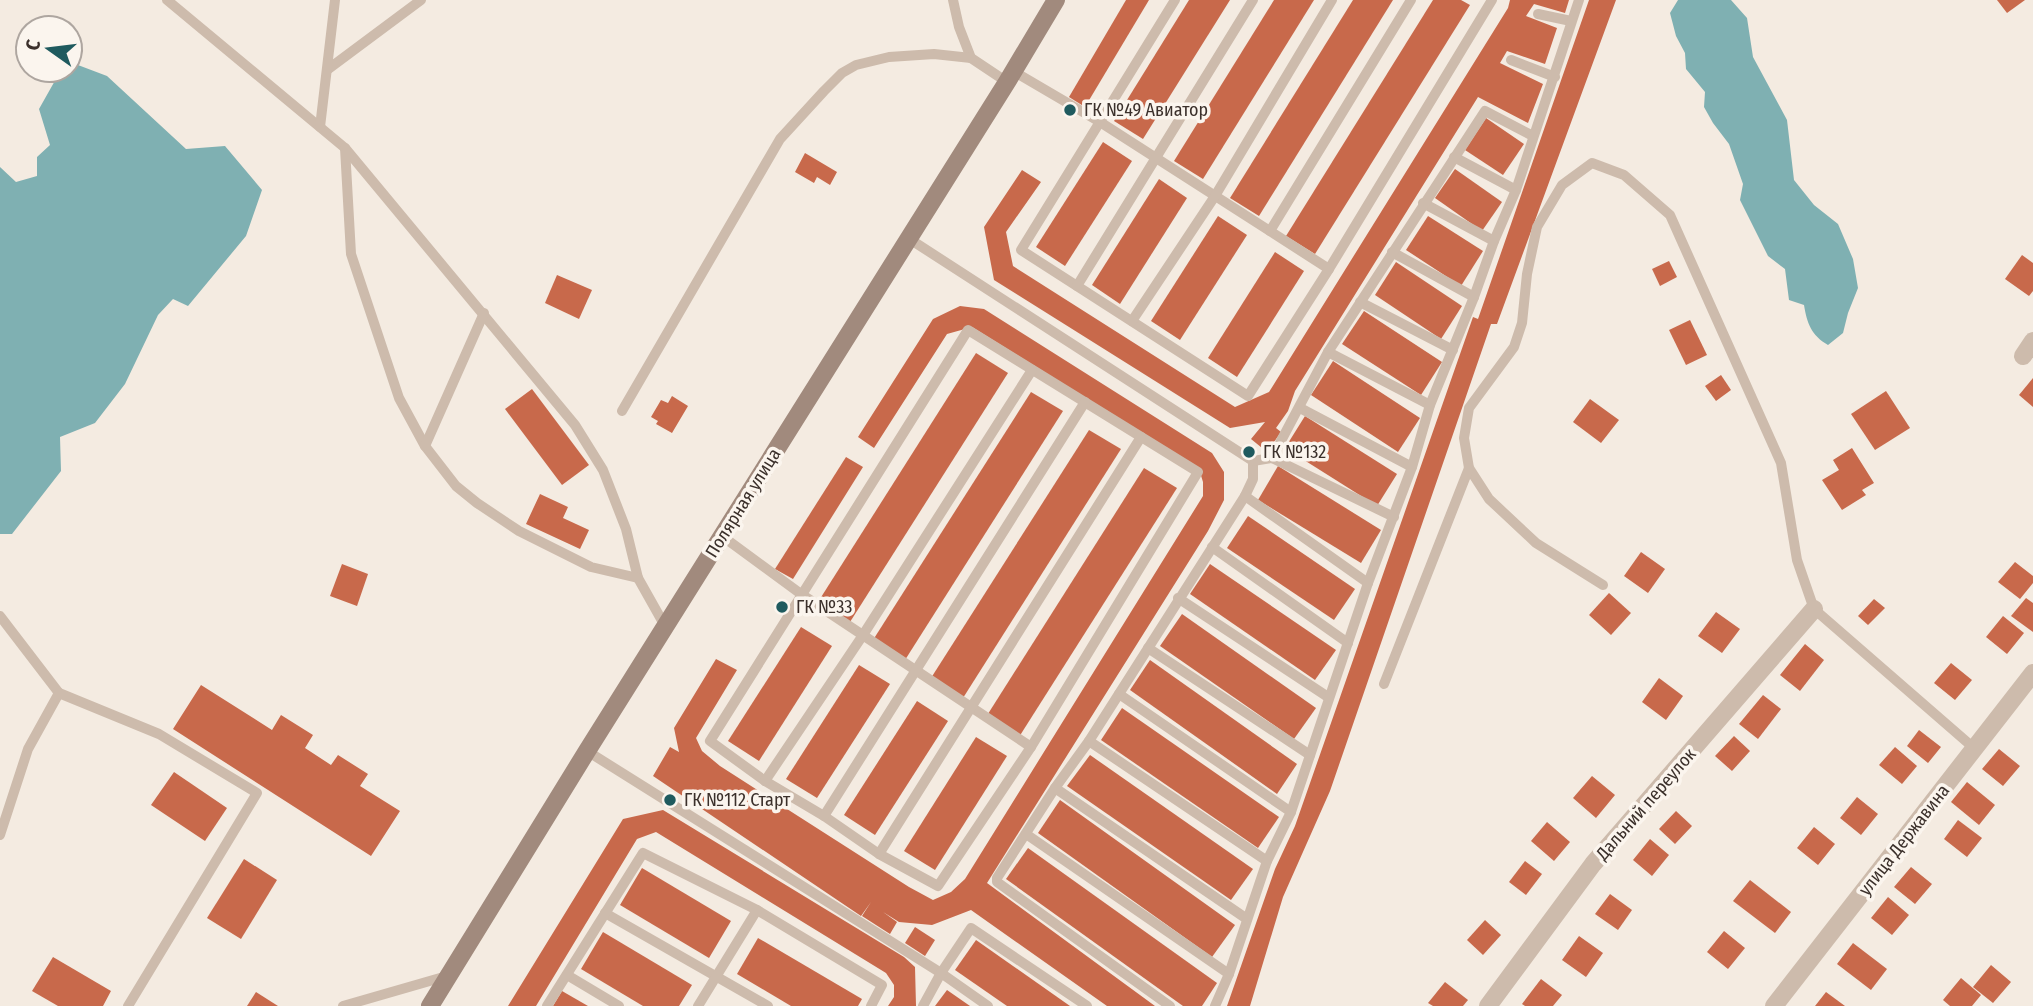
<svg xmlns="http://www.w3.org/2000/svg" width="2033" height="1006" viewBox="0 0 2033 1006" font-family="'Fira Sans Condensed',sans-serif">
<rect width="100%" height="100%" fill="#f4ebe1"/>
<g fill="#7fb0b2">
<path d="M1678,0H1731L1747,18L1753,57L1787,120L1794,180L1814,205L1838,224L1853,259L1858,288L1848,313L1843,333L1828,345C1811,335 1807,323 1804,305L1789,300L1785,269L1768,256L1740,200L1743,184L1729,144L1713,123L1704,107L1705,92L1686,69L1685,53L1676,36L1670,13Z"/>
<path d="M70,62L107,76L186,149L225,146L262,190L246,236L188,306L173,299L158,315L125,384L95,423L60,437L61,471L12,534H0V167L16,182L37,176V157L50,145L39,109L61,70H70Z"/>
</g>
<g fill="#c8694b">
<path d="M1126,0H1149L1085,107L1069,97Z"/>
<path d="M1189,0H1230L1143,139L1114,121Z"/>
<path d="M1274,0H1314L1203,179L1174,161Z"/>
<path d="M1353,0H1393L1259,216L1230,198Z"/>
<path d="M1433,0H1461L1470,5L1315,254L1286,236Z"/>
<path d="M1510,0H1569L1565,13L1534,4L1526,16L1557,28L1545,64L1507,51L1500,63L1543,84L1528,123L1478,97L1295,391L1288,411L1276,428L1281,432L1267,452L1251,439L1265,422L1230,428L994,280L984,227L1022,170L1041,182L1006,232L1013,266L1235,407L1269,392L1508,8Z"/>
<path d="M1589,0H1616L1497,324H1491L1330,791L1283,897L1250,1006H1227L1275,869L1295,826L1473,317L1478,319Z"/>
<path d="M1997,0H2025L2007,13Z"/>
<path d="M1486,118L1524,144L1503,175L1465,150Z"/>
<path d="M1103,142L1132,161L1065,266L1036,247Z"/>
<path d="M805,153L837,172L830,185L817,177L814,183L795,172Z"/>
<path d="M1455,169L1502,202L1482,231L1435,198Z"/>
<path d="M1159,179L1187,198L1120,304L1092,285Z"/>
<path d="M1218,216L1247,235L1180,340L1151,321Z"/>
<path d="M1428,216L1483,251L1461,286L1406,250Z"/>
<path d="M1275,252L1304,271L1237,377L1208,358Z"/>
<path d="M2022,255L2033,263V291L2029,296L2005,279Z"/>
<path d="M1669,261L1677,277L1660,286L1652,269Z"/>
<path d="M1396,262L1462,306L1441,339L1375,295Z"/>
<path d="M557,275L592,290L579,319L545,303Z"/>
<path d="M960,306L984,309L1212,453L1224,472V500L1208,531L987,883L1155,1006H1107L971,910L932,925L899,922L883,912L897,922L890,934L862,916L871,902L861,916L653,776L670,747L679,752L674,728L716,659L737,670L696,738L702,751L720,766L909,887L933,900L951,892L965,879L1203,496V482L1199,469L972,327L947,334L874,448L858,437L933,319Z"/>
<path d="M1364,311L1442,362L1421,395L1342,344Z"/>
<path d="M1690,320L1707,355L1686,365L1669,330Z"/>
<path d="M976,353L1008,373L850,622L818,602Z"/>
<path d="M1333,361L1420,418L1398,452L1311,395Z"/>
<path d="M1721,375L1731,390L1716,401L1705,386Z"/>
<path d="M2033,378V407L2019,395Z"/>
<path d="M532,389L589,465L562,485L505,409Z"/>
<path d="M1886,391L1910,428L1875,450L1851,414Z"/>
<path d="M1031,392L1063,411L905,660L873,640Z"/>
<path d="M672,396L688,406L672,433L656,424L658,421L651,417L661,400L668,403Z"/>
<path d="M1590,399L1619,420L1601,443L1573,422Z"/>
<path d="M1305,416L1397,474L1377,506L1285,448Z"/>
<path d="M1089,430L1121,449L963,698L931,678Z"/>
<path d="M1852,448L1874,483L1862,490L1866,495L1842,510L1822,480L1839,470L1833,460Z"/>
<path d="M846,457L863,467L793,579L775,569Z"/>
<path d="M1278,466L1381,530L1361,563L1258,500Z"/>
<path d="M1144,468L1177,488L1019,737L986,717Z"/>
<path d="M540,494L568,507L563,518L589,530L580,549L526,524Z"/>
<path d="M1248,516L1355,589L1334,620L1227,548Z"/>
<path d="M1641,552L1665,569L1648,593L1624,576Z"/>
<path d="M2015,562L2033,576V583L2020,599L1998,582Z"/>
<path d="M342,564L368,574L357,606L330,596Z"/>
<path d="M1210,564L1336,650L1315,680L1190,594Z"/>
<path d="M1609,593L1631,613L1611,635L1589,615Z"/>
<path d="M2026,598L2033,603V632L2011,616Z"/>
<path d="M1874,599L1885,608L1868,625L1858,616Z"/>
<path d="M1716,612L1740,629L1722,653L1698,636Z"/>
<path d="M1182,614L1316,708L1294,739L1160,646Z"/>
<path d="M2003,616L2024,633L2007,654L1986,637Z"/>
<path d="M801,627L832,646L759,761L728,741Z"/>
<path d="M1805,644L1824,660L1800,691L1780,675Z"/>
<path d="M1150,660L1297,764L1277,794L1130,690Z"/>
<path d="M1951,663L1972,680L1955,700L1934,683Z"/>
<path d="M859,665L890,684L817,798L786,779Z"/>
<path d="M1659,678L1683,696L1666,720L1642,702Z"/>
<path d="M201,685L272,730L281,715L313,735L305,748L331,765L338,755L368,774L360,786L400,811L371,856L173,729Z"/>
<path d="M1763,695L1781,709L1758,739L1739,724Z"/>
<path d="M917,701L948,721L875,835L844,815Z"/>
<path d="M1122,708L1279,817L1258,848L1101,740Z"/>
<path d="M1919,730L1941,747L1928,763L1907,746Z"/>
<path d="M1734,736L1750,751L1732,771L1715,756Z"/>
<path d="M976,737L1007,756L935,870L904,851Z"/>
<path d="M1895,747L1917,766L1902,784L1879,765Z"/>
<path d="M1999,749L2020,766L2003,786L1982,769Z"/>
<path d="M1090,755L1253,869L1231,900L1067,786Z"/>
<path d="M174,772L227,808L205,841L151,805Z"/>
<path d="M1592,776L1615,795L1596,818L1573,798Z"/>
<path d="M1967,782L1995,805L1979,825L1951,802Z"/>
<path d="M1857,797L1878,814L1861,835L1840,818Z"/>
<path d="M1060,800L1235,925L1212,957L1038,833Z"/>
<path d="M663,810L904,957L915,967L916,1006H888L894,997V985L886,973L656,832L637,839L536,1006H508L623,819Z"/>
<path d="M1676,811L1692,826L1675,844L1659,829Z"/>
<path d="M1958,820L1982,838L1967,857L1944,839Z"/>
<path d="M1547,822L1570,842L1554,861L1531,841Z"/>
<path d="M1814,827L1835,844L1818,865L1797,848Z"/>
<path d="M1650,839L1669,855L1652,876L1633,860Z"/>
<path d="M1028,848L1217,983L1202,1006H1183L1006,879Z"/>
<path d="M244,859L277,880L241,939L207,918Z"/>
<path d="M1525,861L1542,874L1526,895L1509,882Z"/>
<path d="M1911,867L1932,884L1915,904L1894,887Z"/>
<path d="M642,868L731,921L709,958L620,905Z"/>
<path d="M1750,880L1791,912L1775,933L1733,901Z"/>
<path d="M1610,894L1632,910L1618,930L1595,914Z"/>
<path d="M1888,897L1909,915L1892,935L1871,918Z"/>
<path d="M1485,920L1501,935L1483,955L1467,940Z"/>
<path d="M915,927L935,940L925,956L905,943Z"/>
<path d="M1724,931L1745,948L1728,969L1707,952Z"/>
<path d="M603,932L692,985L679,1006H643L581,969Z"/>
<path d="M1579,936L1603,953L1586,977L1562,960Z"/>
<path d="M758,938L862,999L858,1006H791L737,974Z"/>
<path d="M976,940L1070,1006H1007L955,970Z"/>
<path d="M1853,943L1887,969L1871,990L1837,964Z"/>
<path d="M53,957L111,991L103,1006H58L32,991Z"/>
<path d="M1991,965L2011,982L1993,1003L1973,987Z"/>
<path d="M1961,978L1981,995L1972,1006H1950L1943,1000Z"/>
<path d="M1541,979L1562,995L1553,1006H1525L1522,1004Z"/>
<path d="M1445,982L1468,1000L1463,1006H1433L1428,1003Z"/>
<path d="M947,990L970,1006H935Z"/>
<path d="M562,991L588,1006H553Z"/>
<path d="M256,992L278,1006H247Z"/>
<path d="M1826,992L1845,1006H1815Z"/>
</g>
<g fill="none" stroke-linecap="round" stroke-linejoin="round">
<g stroke="#cdbbac" stroke-width="10">
<path d="M167,0L345,148L575,425L603,470L626,529L638,578L665,626"/>
<path d="M953,0L959,27L971,58L1007,82"/>
<path d="M1175,0L1021,250L1248,396L1329,269L1492,0"/>
<path d="M1538,14L1571,21"/>
<path d="M1511,60L1555,77"/>
<path d="M327,70L421,0"/>
<path d="M1013,71L1100,122L1329,269"/>
<path d="M320,127L335,0"/>
<path d="M345,148L351,254L399,398L425,446L456,486L477,503L519,531L591,567L638,578"/>
<path d="M1454,157L1516,190"/>
<path d="M1423,203L1494,241"/>
<path d="M1270,231L1411,0"/>
<path d="M908,238L1253,461V479L1245,496L1089,741L1055,788L997,878V882L1170,1006"/>
<path d="M1392,252L1474,297"/>
<path d="M1077,286L1253,0"/>
<path d="M1360,302L1453,350"/>
<path d="M1132,321L1215,196L1332,0"/>
<path d="M968,330L1198,472L1031,747L938,886L879,854L824,816L765,781L710,741Z"/>
<path d="M1328,352L1430,405"/>
<path d="M1300,408L1412,467"/>
<path d="M622,411L780,139L824,91L842,73L856,65L889,57L934,54L971,58"/>
<path d="M425,446L484,313"/>
<path d="M1272,458L1394,517"/>
<path d="M1253,461L1272,458L1328,352L1485,111L1533,136"/>
<path d="M1245,496L1368,583"/>
<path d="M722,536L801,594L1031,747"/>
<path d="M1212,547L1348,643"/>
<path d="M1603,585L1536,543L1489,499L1469,468L1464,438L1469,408L1514,347L1522,323L1527,274L1537,227L1562,185L1592,163L1624,175L1670,215L1781,463L1797,560L1814,609L1975,749"/>
<path d="M1178,598L1328,697"/>
<path d="M0,616L59,693L28,749L0,835"/>
<path d="M1148,648L1310,755"/>
<path d="M1384,684L1469,468"/>
<path d="M59,693L159,734L257,793L128,1006"/>
<path d="M1119,694L1291,812"/>
<path d="M1089,741L1267,861"/>
<path d="M587,751L941,973L988,1006"/>
<path d="M765,781L863,635L1032,370"/>
<path d="M1055,788L1247,919"/>
<path d="M824,816L1085,402"/>
<path d="M1026,834L1229,974"/>
<path d="M879,854L1141,437"/>
<path d="M605,913L768,1006"/>
<path d="M567,975L619,1006"/>
<path d="M343,1006L447,976"/>
<path d="M547,1006L643,853L757,910L882,985L871,1006"/>
<path d="M698,1006L757,910"/>
<path d="M923,1006L941,973L971,928L1087,1006"/>
<path d="M1215,1006L1229,974L1267,861L1291,812L1368,583L1412,467L1430,405L1474,297L1494,241L1516,190L1579,0"/>
</g>
<g stroke="#cdbbac" stroke-width="18">
<path d="M2023,356L2033,341"/>
<path d="M1488,1006L1593,864L1814,609"/>
<path d="M1774,1006L2033,673"/>
</g>
<path stroke="#a18a7d" stroke-width="18" d="M430,1006L587,751L1007,82L1056,0"/>
</g>
<g fill="#1f5a5e" stroke="#fbf5ee" stroke-width="2.5">
<circle cx="1070" cy="110" r="7"/>
<circle cx="1249" cy="452" r="7"/>
<circle cx="782" cy="607" r="7"/>
<circle cx="670" cy="800" r="7"/>
</g>
<g text-anchor="middle" dominant-baseline="central" stroke-width="7" stroke-linejoin="round" paint-order="stroke">
<g font-size="18" fill="#3b302b" stroke="#fbf5ee" text-anchor="start">
<text x="1084" y="110">ГК №49 Авиатор</text>
<text x="1263" y="452">ГК №132</text>
<text x="796" y="607">ГК №33</text>
<text x="684" y="800">ГК №112 Старт</text>
</g>
<g font-size="18" fill="#3b302b" stroke="#fbf5ee">
<text transform="translate(743 503) rotate(-58)">Полярная улица</text>
<text transform="translate(1646 804) rotate(-49)">Дальний переулок</text>
<text transform="translate(1904 840) rotate(-52)">улица Державина</text>
</g>
</g>
<g transform="translate(49 49) rotate(284)"><circle r="33" fill="#fbf5ee" stroke="#aea6a0" stroke-width="2"/>
<path d="M0-5L12 26L0 18L-12 26Z" fill="#1f5a5e"/>
<text y="-10" font-size="19" font-weight="bold" text-anchor="middle" fill="#3b302b">С</text>
</g>
</svg>
